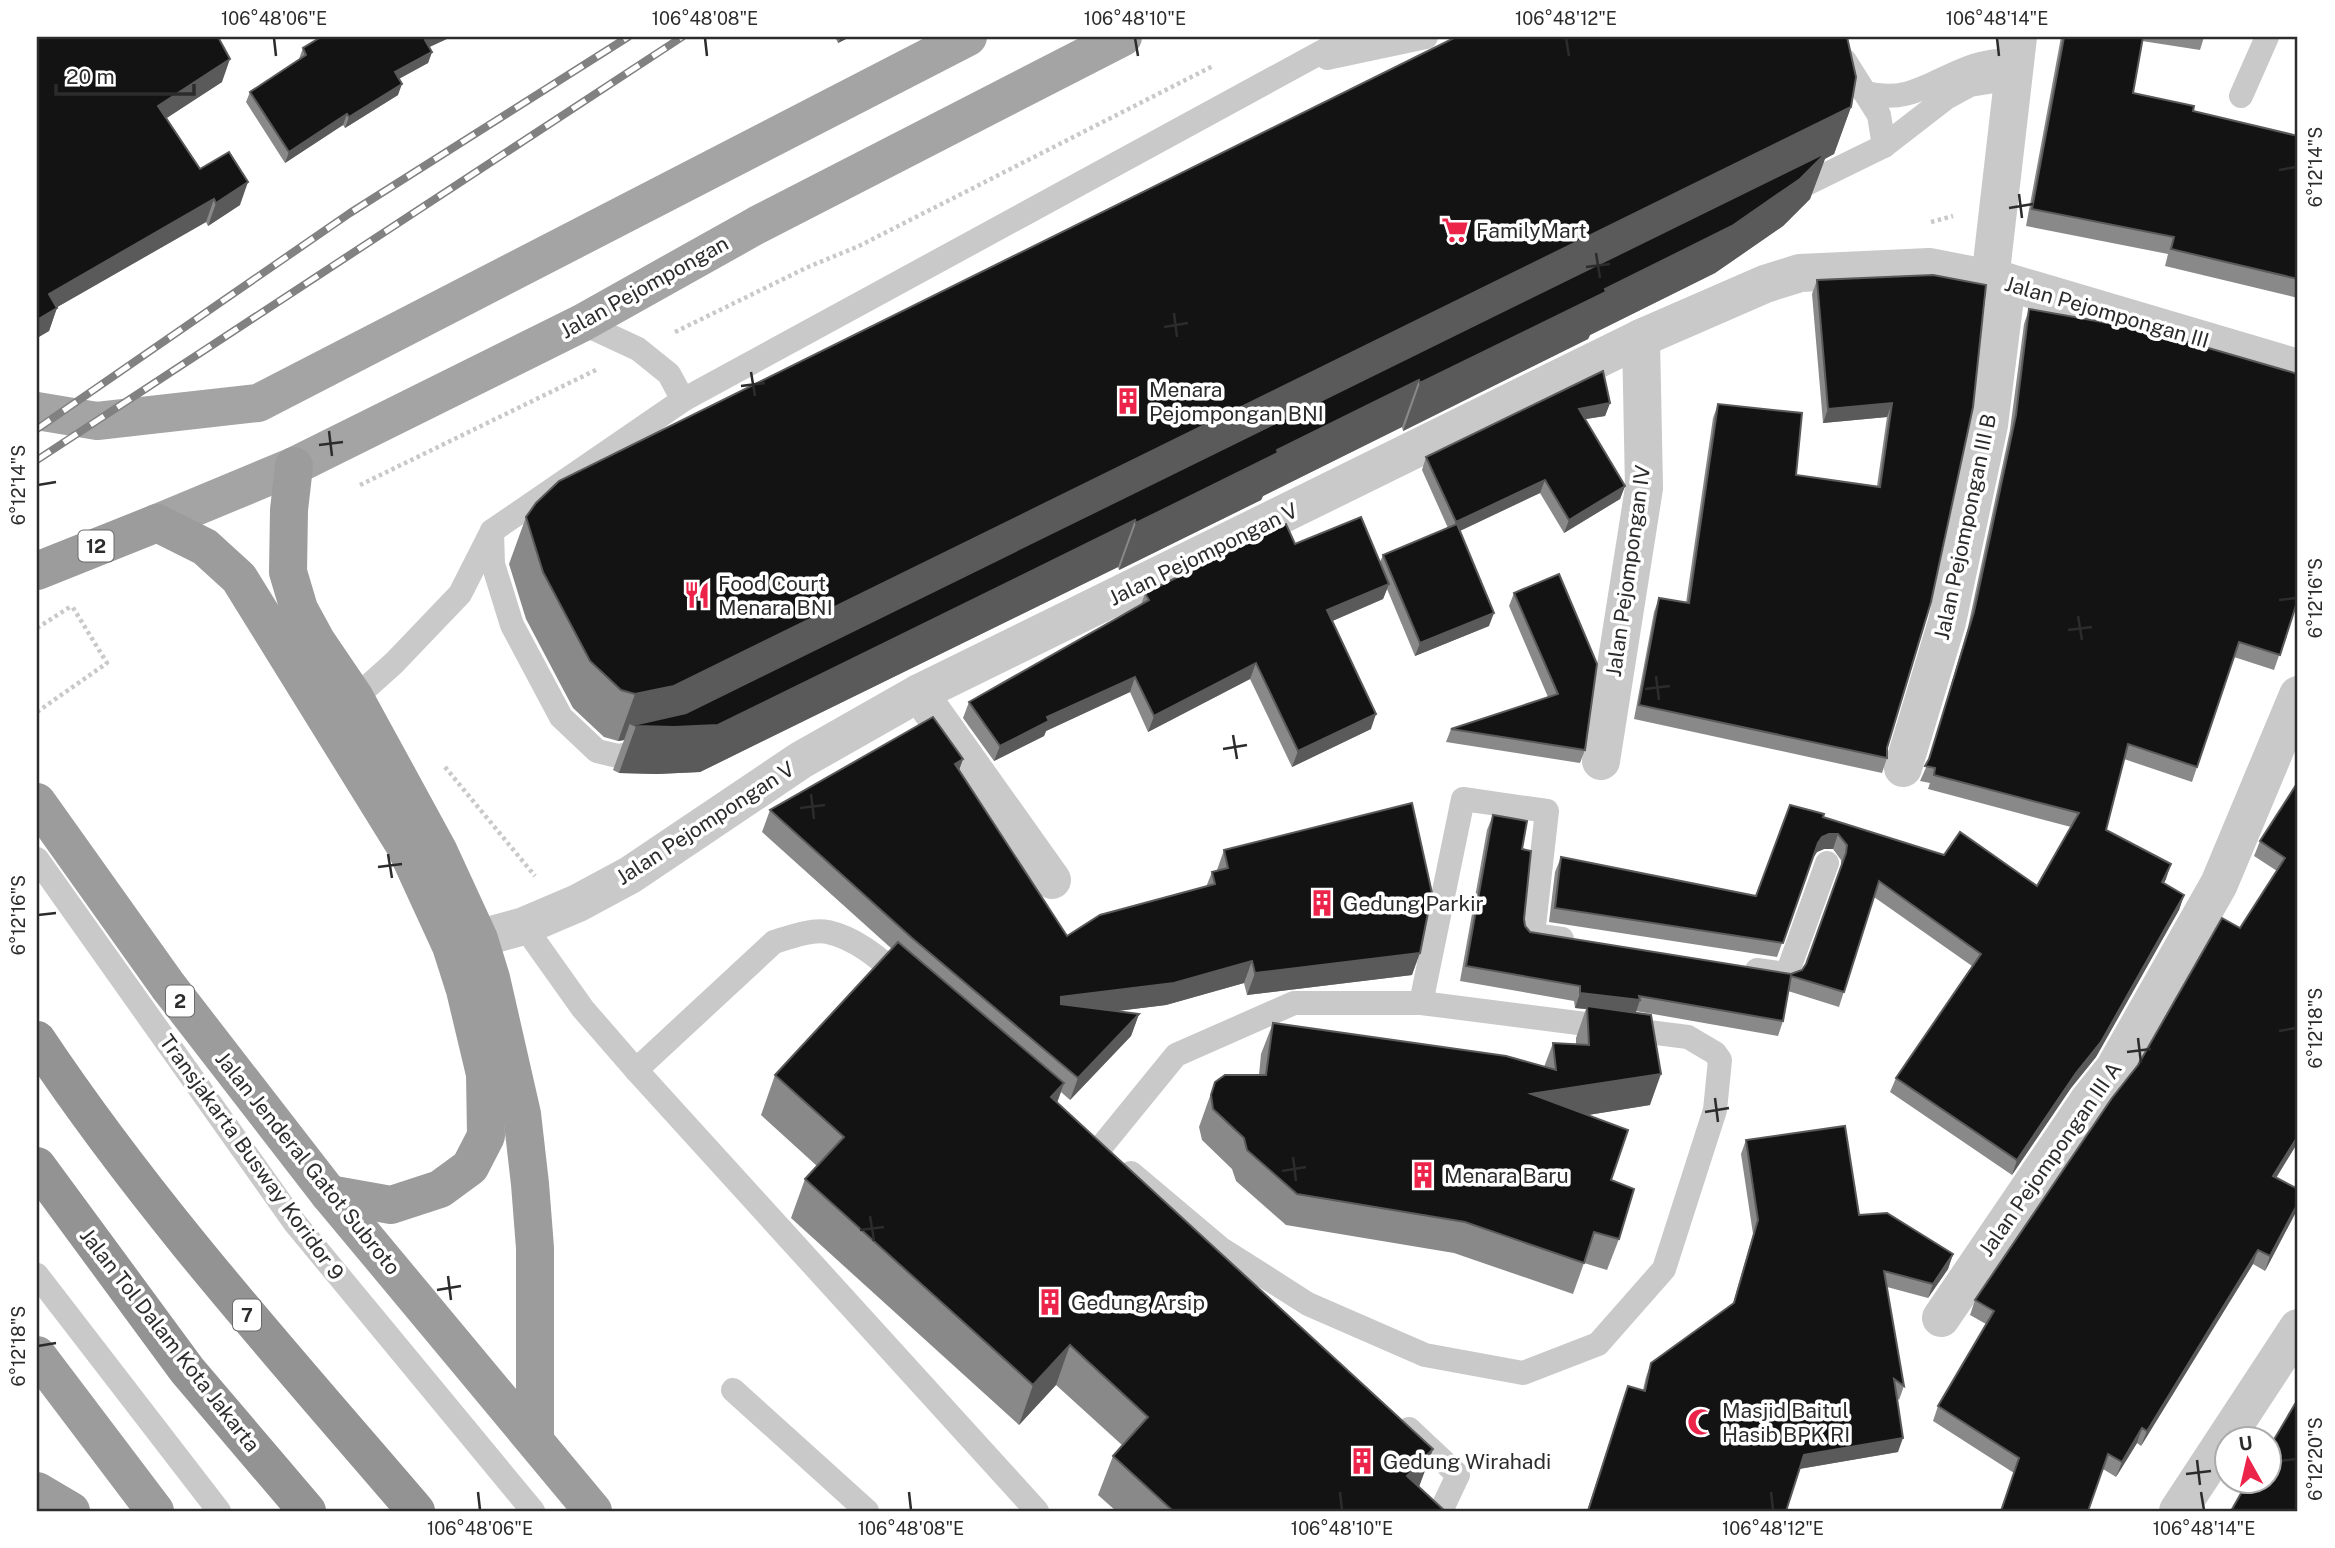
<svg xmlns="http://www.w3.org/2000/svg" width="2335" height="1548" viewBox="0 0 2335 1548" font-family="'Public Sans',sans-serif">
<rect width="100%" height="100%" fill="#fff"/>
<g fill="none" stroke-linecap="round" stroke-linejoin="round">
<g stroke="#c9c9c9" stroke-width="4.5" stroke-dasharray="3.5 3.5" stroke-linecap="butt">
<path d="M1931,222L1953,216"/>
<path d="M675,332L808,267L859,246L1213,66"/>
<path d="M360,485L598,369"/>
<path d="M37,628L70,607"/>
<path d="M37,712L107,663L72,606"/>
<path d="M445,767L535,876"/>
</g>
<g stroke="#c9c9c9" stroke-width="24">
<path d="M1820,37L1845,61L1879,115L1884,146"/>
<path d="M1327,58L1426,37"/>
<path d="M1865,93C1912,104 1932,80 1973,66C1986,62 2001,60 2016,59"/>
<path d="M2241,96L2267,37"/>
<path d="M1788,193L1884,146L1946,98L1970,85L2014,78"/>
<path d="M582,323L638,349L669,374L683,400"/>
<path d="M492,531L493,564L512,625L561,717L597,751L618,756L649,750"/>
<path d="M343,704L355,698L394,663L460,594L492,531L683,400L1349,37"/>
<path d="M37,859L295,1223L533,1511"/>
<path d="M524,926L583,1009L636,1070L1037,1511"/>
<path d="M1757,970L1787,974L1827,863"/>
<path d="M1421,1003L1463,799L1547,811L1533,935L1562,939"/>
<path d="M636,1070L774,942C790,937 811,929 828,932C859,939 883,962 907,982"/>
<path d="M1101,1147L1176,1055L1294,1003H1421L1688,1037L1715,1053L1720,1060L1715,1110L1664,1269L1598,1344L1523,1373L1425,1355L1308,1304L1220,1248L1131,1173"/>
<path d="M37,1275L219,1511"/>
<path d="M733,1390L867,1511"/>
<path d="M1409,1429L1458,1475L1441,1511"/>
</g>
<g stroke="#c9c9c9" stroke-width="38">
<path d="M1990,280L2018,37"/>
<path d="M919,693L1052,880"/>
<path d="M1601,761L1644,488L1641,338"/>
<path d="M1903,768L1947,622L1989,425L2007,282"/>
<path d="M451,946L524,926L578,903L630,875L801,760L919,693L1641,338L1765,284L1800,273L1929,267L2007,282L2298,368"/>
<path d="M1941,1318L2089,1100L2114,1069L2219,884L2298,695"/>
<path d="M2178,1511L2298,1328"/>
</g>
<g stroke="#a4a4a4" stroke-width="38">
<path d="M37,411L97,421L258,403L968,37"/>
<path d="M157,523L294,466L582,323L757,225L1123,37"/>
</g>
<g stroke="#9c9c9c" stroke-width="38">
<path d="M294,466L289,510L288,572L299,609L317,642L355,698L438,850L479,939L491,978L522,1114L530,1184L535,1248V1440"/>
<path d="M37,571L157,523L205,547L239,578L405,846L451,946L465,990L485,1074L486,1136L470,1167L440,1189L391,1205L329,1194"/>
<path d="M37,802L168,986L329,1194L593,1511"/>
<path d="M37,1355L155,1511"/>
<path d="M37,1491L71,1511"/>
</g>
<g stroke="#939393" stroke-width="38">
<path d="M37,1040C149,1208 285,1358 416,1511"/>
<path d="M37,1166L187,1370L307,1511"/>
</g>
<defs>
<g id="rail">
<path d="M37,429L350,213L628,37"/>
<path d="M37,460L682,37"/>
</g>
</defs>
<use href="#rail" stroke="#818181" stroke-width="8"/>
<use href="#rail" stroke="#fff" stroke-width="5" stroke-dasharray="16" stroke-linecap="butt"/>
</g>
<g fill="#898989">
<path d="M37,37L222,82L166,118L200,169L240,205L208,226L206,222L57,307L49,331L37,338Z"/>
<path d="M321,37H451L429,47L432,52L428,63L399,79L398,95L345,128L343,125L285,163L246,102L250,92L299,59L303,48Z"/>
<path d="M835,37H850L838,43Z"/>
<path d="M2061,37H2204L2200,50L2142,41L2133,93L2193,111L2298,136V298L2165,266L2168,254L2026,226Z"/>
<path d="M1851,107L1834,154L1825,158L1810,199L1783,226L1715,273L1590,335L1588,339L1403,431L1402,427L1263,496L1261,500L1119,570L1118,567L700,772L657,774L619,773L613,770L624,740L618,741L604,737L573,708L526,619L509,564L526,517Z"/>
<path d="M1933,275L1887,758L1882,773L1634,719L1654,612L1659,598L1686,603L1713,418L1718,404L1796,475L1877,486L1887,417L1823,423L1812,294L1817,280Z"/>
<path d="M2029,309L2118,325L2119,322L2298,374V613L2294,612L2274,670L2234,657L2192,782L2124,759L2106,830L2166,879L2164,883L2184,895L2179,910L2096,1057L2071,1088L2012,1175L1890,1092L1896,1078L1972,966L1874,897L1839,1007L1788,991L1783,1021L1778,1036L1636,1011L1650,1105L1588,1115L1611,1180L1619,1239L1607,1270L1584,1263L1573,1294L1454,1253L1286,1225L1236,1181L1232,1169L1202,1140L1199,1127L1215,1082L1259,1075L1261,1054L1273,1023L1544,1067L1553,1043L1576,1044V1038L1586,1009L1575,1008L1574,1001L1460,981L1487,830L1493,815L1522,849L1524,919L1525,926L1530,932L1791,974L1802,970L1806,964L1841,868V860L1833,849H1824L1817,852L1813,858L1777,957L1549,922L1555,872L1561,857L1756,896L1823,817L2037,886L2071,827L1928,789L1930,783L1920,781L1928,763L1968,627L2010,430L2024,324Z"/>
<path d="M1610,403L1605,416L1585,419L1625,486L1620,499L1564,533L1540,493L1460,531L1489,626L1415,656L1387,589L1383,599L1332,621L1371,729L1292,767L1250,679L1148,732L1130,692L1046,731L1044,736L994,761L963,718L969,702L1141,605L1145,593L1295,544L1380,562L1383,555L1448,528L1422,470L1426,457Z"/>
<path d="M1514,593L1585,750L1580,763L1446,742L1451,729L1548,697L1509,606Z"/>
<path d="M963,759L959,770L1067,936L1206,887L1212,872L1217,870L1224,850L1412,975L1247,995L1244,983L1166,1005L1116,1011L1139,1014L1131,1036L1070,1100L1061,1092L1057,1103L1433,1449L1419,1487L1445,1511H1116L1098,1495L1113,1456L1122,1445L1056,1385L1019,1425L791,1218L805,1179L817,1166L761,1115L775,1075L892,949L762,832L770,810Z"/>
<path d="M2298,782V1142L2276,1178L2298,1189V1208L2265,1271L2253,1264L2141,1446L2137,1443L2116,1477L2103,1469L2014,1473L1933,1421L1938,1406L1986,1324L1970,1315L1975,1300L2138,1065L2240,928L2277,871L2254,856L2260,841Z"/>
<path d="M1746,1140L1859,1215L1953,1254L1948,1269L1928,1298L1887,1287L1904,1386L1899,1400L1897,1398L1898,1452L1799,1469L1786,1511H1587L1628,1386L1643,1390L1646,1377L1651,1363L1733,1304L1753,1234L1741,1154Z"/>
</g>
<g fill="#5a5a5a">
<path d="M432,37H451L421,51L425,40Z"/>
<path d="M841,37H850L838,43Z"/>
<path d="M432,52L428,63L391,83L395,72Z"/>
<path d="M230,59L222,82L150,129L158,106Z"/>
<path d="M402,84L398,95L345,128L349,117Z"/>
<path d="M1851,107L1834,154L1825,159L1810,199L1783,226L1715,273L1590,335L1588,339L1403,431L1420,383L1603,294L674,727L1135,520L1118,567L700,772L657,774L619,773L636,726L630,723L624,740L618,741L635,694Z"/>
<path d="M347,114L343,125L285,163L289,152Z"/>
<path d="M248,182L240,205L208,226L216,203Z"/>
<path d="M214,199L206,222L40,317L49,294Z"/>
<path d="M57,308L49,331L37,338V320Z"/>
<path d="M1419,380L1402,427L1263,496L1261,500L1119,570L1136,523L1277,450Z"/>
<path d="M1610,403L1605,416L1574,421L1579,409Z"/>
<path d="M1892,403L1887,417L1823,423L1828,409Z"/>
<path d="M1545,480L1540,493L1451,535L1456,522Z"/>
<path d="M1625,486L1620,499L1564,533L1569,520Z"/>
<path d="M1389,584L1383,599L1321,626L1327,610Z"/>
<path d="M1494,613L1489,626L1415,656L1420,643Z"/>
<path d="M1256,663L1250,679L1148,732L1154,716Z"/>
<path d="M1135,677L1130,692L1046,731L1044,736L994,761L1000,746L1047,717Z"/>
<path d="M1376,714L1371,729L1292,767L1298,751Z"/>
<path d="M963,759L955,781V764Z"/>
<path d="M1829,834H1838L1833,849H1824L1817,852L1813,858L1818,843L1822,837Z"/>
<path d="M2171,864L2166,879L2156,897L2162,882Z"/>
<path d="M2184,895L2179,910L2096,1057L2071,1088L2012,1175L2017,1160Z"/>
<path d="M1420,953L1412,975L1247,995L1255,973Z"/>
<path d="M1252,961L1244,983L1166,1005L1053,1019L1061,997Z"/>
<path d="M1580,993L1640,1000L1635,1015L1587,1006L1586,1009L1575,1008Z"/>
<path d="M1139,1014L1131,1036L1070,1100L1078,1078Z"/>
<path d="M1661,1074L1650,1105L1520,1126L1531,1094Z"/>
<path d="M1064,1083L1050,1122L1051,1097Z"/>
<path d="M2298,1136V1142L2268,1191L2273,1176Z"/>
<path d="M2298,1203V1208L2265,1271L2270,1256Z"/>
<path d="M2258,1250L2253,1264L2141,1446L2147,1431Z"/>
<path d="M1953,1254L1948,1269L1928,1298L1933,1284Z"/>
<path d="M1070,1345L1056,1385L1019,1425L1033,1385Z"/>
<path d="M2142,1428L2137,1443L2116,1477L2122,1462Z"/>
<path d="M1903,1438L1898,1452L1799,1469L1804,1455Z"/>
<path d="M1433,1449L1418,1489L1407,1476Z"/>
</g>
<g fill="#131313" stroke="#5a5a5a" stroke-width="2">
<path d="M37,37H218L230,59L158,106L200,169L229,152L248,182L216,203L214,199L49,294L57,308L37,320Z"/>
<path d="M321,37H432L425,40L432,52L395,72L402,84L349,117L347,114L289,152L250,92L306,55L303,48Z"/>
<path d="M1456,37H1847L1856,77L1851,107L674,686L635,694L621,690L590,661L543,572L526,517L536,503L559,481Z"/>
<path d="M2064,37H2143L2133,93L2194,106L2193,111L2298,136V279L2171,249L2174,237L2032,209Z"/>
<path d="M1827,152L1800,179L1732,226L1605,289L1606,292L1420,383L1419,380L1277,450L1278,453L1136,523L1135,520L718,725L674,727L636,726L630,723L638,724L686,713Z"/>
<path d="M1933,275L1986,285L1973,407L1931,602L1887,748V758L1639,705L1659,598L1689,603L1718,404L1802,413L1796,475L1880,487L1892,403L1828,409L1817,280Z"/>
<path d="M2029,309L2119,325V322L2298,374V599L2280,655L2239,642L2197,767L2128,744L2106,830L2171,864L2162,882L2184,895L2101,1042L2076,1073L2017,1160L1896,1078L1981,954L1879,881L1844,992L1791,976L1783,1021L1639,996L1640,1000L1580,993V986L1466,966L1493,815L1527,821L1522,849L1531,851L1524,919L1525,926L1530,932L1791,974L1802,970L1806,964L1846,853L1847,845L1838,834H1829L1822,837L1818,843L1783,943L1555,908L1561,857L1756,896L1790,805L1824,814L1823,817L1944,855L1960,832L2037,886L2079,813L1934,775L1935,768L1925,766L1929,759L1974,612L2016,415Z"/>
<path d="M1603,371L1610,403L1579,409L1625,486L1569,520L1545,480L1456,522L1426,457Z"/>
<path d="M1361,517L1389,584L1327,610L1376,714L1298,751L1256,663L1154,716L1135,677L1047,717L1049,721L1000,746L969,702L1149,600L1145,593L1286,524L1295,544Z"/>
<path d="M1457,524L1494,613L1420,643L1383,555Z"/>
<path d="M1559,574L1597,664L1585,750L1451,729L1558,694L1514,593Z"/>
<path d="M933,717L963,759L955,764L1067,936L1100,915L1215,884L1212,872L1228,868L1224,850L1412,803L1432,893L1420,953L1255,973L1252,961L1174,983L1061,997V1004L1139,1014L1078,1078L912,938L770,810Z"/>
<path d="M2298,782V1136L2273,1176L2298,1189V1203L2270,1256L2258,1250L2147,1431L2142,1428L2122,1462L2108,1454L2088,1511H2001L2019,1458L1938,1406L1994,1311L1975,1300L2112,1098L2138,1065L2222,918L2240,928L2285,858L2260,841Z"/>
<path d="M898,942L1064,1083L1051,1097L1433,1449L1407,1476L1445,1511H1173L1113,1456L1148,1417L1070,1345L1033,1385L805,1179L844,1137L775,1075Z"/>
<path d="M1587,1006L1651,1015L1661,1074L1531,1094L1628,1130L1611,1180L1634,1189L1619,1239L1594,1232L1584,1263L1465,1222L1297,1194L1247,1150L1244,1138L1213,1109L1211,1095L1215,1082L1225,1075H1266L1273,1023L1506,1056L1556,1070L1553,1043L1589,1045Z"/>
<path d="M1845,1126L1859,1215L1887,1213L1953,1254L1933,1284L1884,1271L1904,1386L1894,1379L1903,1438L1804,1455L1786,1511H1588L1628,1386L1645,1391L1651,1363L1734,1303L1758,1220L1746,1140Z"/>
<path d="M2295,1404L2298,1406V1511H2231L2248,1481H2269V1448Z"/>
</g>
<path fill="none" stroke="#2c2c2c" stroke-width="2.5" d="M274,38L276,56M705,38L707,56M1135,38L1138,56M1566,38L1569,56M1997,38L1999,56M2279,170L2296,167M2019,194L2022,218M2009,208L2033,204M1596,253L1600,278M1586,267L1610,264M1174,313L1177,337M1164,327L1188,323M751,372L755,396M741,386L765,383M329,431L332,456M319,445L343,442M38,485L56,482M2279,600L2296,598M2078,616L2082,640M2068,630L2092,627M1656,676L1659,700M1645,689L1670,686M1233,735L1237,759M1223,749L1247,745M811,794L814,819M800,808L825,805M388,854L392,878M378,867L402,864M38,915L56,913M2279,1031L2296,1028M2138,1038L2141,1063M2127,1052L2151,1049M1715,1098L1718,1122M1705,1112L1729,1108M1293,1157L1296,1181M1282,1171L1306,1167M870,1216L874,1241M860,1230L884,1227M448,1276L451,1300M437,1290L461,1286M38,1346L56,1343M2197,1460L2200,1485M2279,1461L2296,1459M2186,1474L2211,1471M478,1492L480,1510M909,1492L911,1510M1340,1492L1342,1510M1771,1492L1773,1510M2201,1492L2204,1510"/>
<defs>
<symbol id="supermarket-bare" viewBox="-9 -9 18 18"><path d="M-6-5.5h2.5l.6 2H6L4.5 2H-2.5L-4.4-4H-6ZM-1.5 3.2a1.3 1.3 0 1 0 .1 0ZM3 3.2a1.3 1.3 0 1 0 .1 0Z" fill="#ec244a" stroke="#fff" stroke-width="2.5" paint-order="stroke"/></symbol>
<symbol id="building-bare" viewBox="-9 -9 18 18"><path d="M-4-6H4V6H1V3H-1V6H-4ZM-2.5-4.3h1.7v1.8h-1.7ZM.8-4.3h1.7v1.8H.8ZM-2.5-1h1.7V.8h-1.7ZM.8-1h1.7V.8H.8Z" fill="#ec244a" stroke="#fff" stroke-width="2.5" paint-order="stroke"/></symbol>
<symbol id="restaurant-bare" viewBox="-9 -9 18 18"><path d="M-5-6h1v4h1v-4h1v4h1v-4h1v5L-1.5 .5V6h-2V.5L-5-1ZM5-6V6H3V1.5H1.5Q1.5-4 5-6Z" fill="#ec244a" stroke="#fff" stroke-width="2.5" paint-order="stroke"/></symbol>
<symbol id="mosque-bare" viewBox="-9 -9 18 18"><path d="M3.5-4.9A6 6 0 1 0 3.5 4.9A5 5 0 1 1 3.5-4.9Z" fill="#ec244a" stroke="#fff" stroke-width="2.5" paint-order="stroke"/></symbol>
</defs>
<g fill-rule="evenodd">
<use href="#supermarket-bare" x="1436" y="211" width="38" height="38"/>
<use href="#building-bare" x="1109" y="382" width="38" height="38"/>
<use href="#restaurant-bare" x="678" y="576" width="38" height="38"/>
<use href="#building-bare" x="1303" y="884" width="38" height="38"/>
<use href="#building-bare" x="1404" y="1156" width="38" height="38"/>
<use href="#building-bare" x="1031" y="1283" width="38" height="38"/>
<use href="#mosque-bare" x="1682" y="1403" width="38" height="38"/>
<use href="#building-bare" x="1343" y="1442" width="38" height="38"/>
</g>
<g text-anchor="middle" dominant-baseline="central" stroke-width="7" stroke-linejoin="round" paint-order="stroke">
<g fill="#fff" stroke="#6b6b6b" stroke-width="2">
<rect x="78.5" y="530.5" width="35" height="31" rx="5"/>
<rect x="166" y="985.5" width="28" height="31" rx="5"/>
<rect x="233" y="1299.5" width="28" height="31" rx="5"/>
</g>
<g font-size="19" font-weight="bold" fill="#2c2c2c">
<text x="96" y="546">12</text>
<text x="180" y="1001">2</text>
<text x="247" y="1315">7</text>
</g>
<g font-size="21" fill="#2c2c2c" stroke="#fff" text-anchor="start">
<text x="1476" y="230">FamilyMart</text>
<text x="1149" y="389">Menara<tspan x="1149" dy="24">Pejompongan BNI</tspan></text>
<text x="718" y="583">Food Court<tspan x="718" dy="24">Menara BNI</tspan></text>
<text x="1343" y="903">Gedung Parkir</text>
<text x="1444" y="1175">Menara Baru</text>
<text x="1071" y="1302">Gedung Arsip</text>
<text x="1722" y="1410">Masjid Baitul<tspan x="1722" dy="24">Hasib BPK RI</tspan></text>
<text x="1383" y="1461">Gedung Wirahadi</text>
</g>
<g font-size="21" fill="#2c2c2c" stroke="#fff">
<text transform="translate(644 287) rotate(-29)">Jalan Pejompongan</text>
<text transform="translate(2107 312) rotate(16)">Jalan Pejompongan III</text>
<text transform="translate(1965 527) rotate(-78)">Jalan Pejompongan III B</text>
<text transform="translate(1203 554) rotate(-26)">Jalan Pejompongan V</text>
<text transform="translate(1628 571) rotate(-82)">Jalan Pejompongan IV</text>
<text transform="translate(705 823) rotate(-33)">Jalan Pejompongan V</text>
<text transform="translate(252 1157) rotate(54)">Transjakarta Busway Koridor 9</text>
<text transform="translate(2050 1159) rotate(-55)">Jalan Pejompongan III A</text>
<text transform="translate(308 1163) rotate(51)">Jalan Jenderal Gatot Subroto</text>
<text transform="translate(170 1340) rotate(52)">Jalan Tol Dalam Kota Jakarta</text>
</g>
</g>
<rect width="2335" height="1548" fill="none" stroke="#ffffff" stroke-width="77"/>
<g transform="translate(2248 1460) rotate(352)"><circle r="33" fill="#ffffff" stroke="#ababab" stroke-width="2"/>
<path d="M0-5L12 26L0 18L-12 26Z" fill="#ec244a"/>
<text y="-10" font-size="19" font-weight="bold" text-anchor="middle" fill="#2c2c2c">U</text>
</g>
<path d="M56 84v10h138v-10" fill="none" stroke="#2c2c2c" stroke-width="3.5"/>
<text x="66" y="84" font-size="21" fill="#2c2c2c" stroke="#ffffff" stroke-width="5" paint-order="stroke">20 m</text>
<rect x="38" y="38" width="2258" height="1472" fill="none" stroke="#2c2c2c" stroke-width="2.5"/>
<g font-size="18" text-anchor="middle" fill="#2c2c2c">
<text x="274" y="25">106°48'06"E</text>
<text x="705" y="25">106°48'08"E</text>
<text x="1135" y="25">106°48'10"E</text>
<text x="1566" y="25">106°48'12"E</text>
<text x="1997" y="25">106°48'14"E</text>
<text transform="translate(2316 167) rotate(-90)" y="6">6°12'14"S</text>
<text transform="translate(19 485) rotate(-90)" y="6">6°12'14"S</text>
<text transform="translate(2316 598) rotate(-90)" y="6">6°12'16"S</text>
<text transform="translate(19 915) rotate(-90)" y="6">6°12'16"S</text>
<text transform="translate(2316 1028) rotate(-90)" y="6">6°12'18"S</text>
<text transform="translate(19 1346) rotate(-90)" y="6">6°12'18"S</text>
<text transform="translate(2316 1459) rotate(-90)" y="6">6°12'20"S</text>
<text x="480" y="1535">106°48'06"E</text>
<text x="911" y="1535">106°48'08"E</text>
<text x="1342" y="1535">106°48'10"E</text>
<text x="1773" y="1535">106°48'12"E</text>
<text x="2204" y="1535">106°48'14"E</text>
</g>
</svg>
